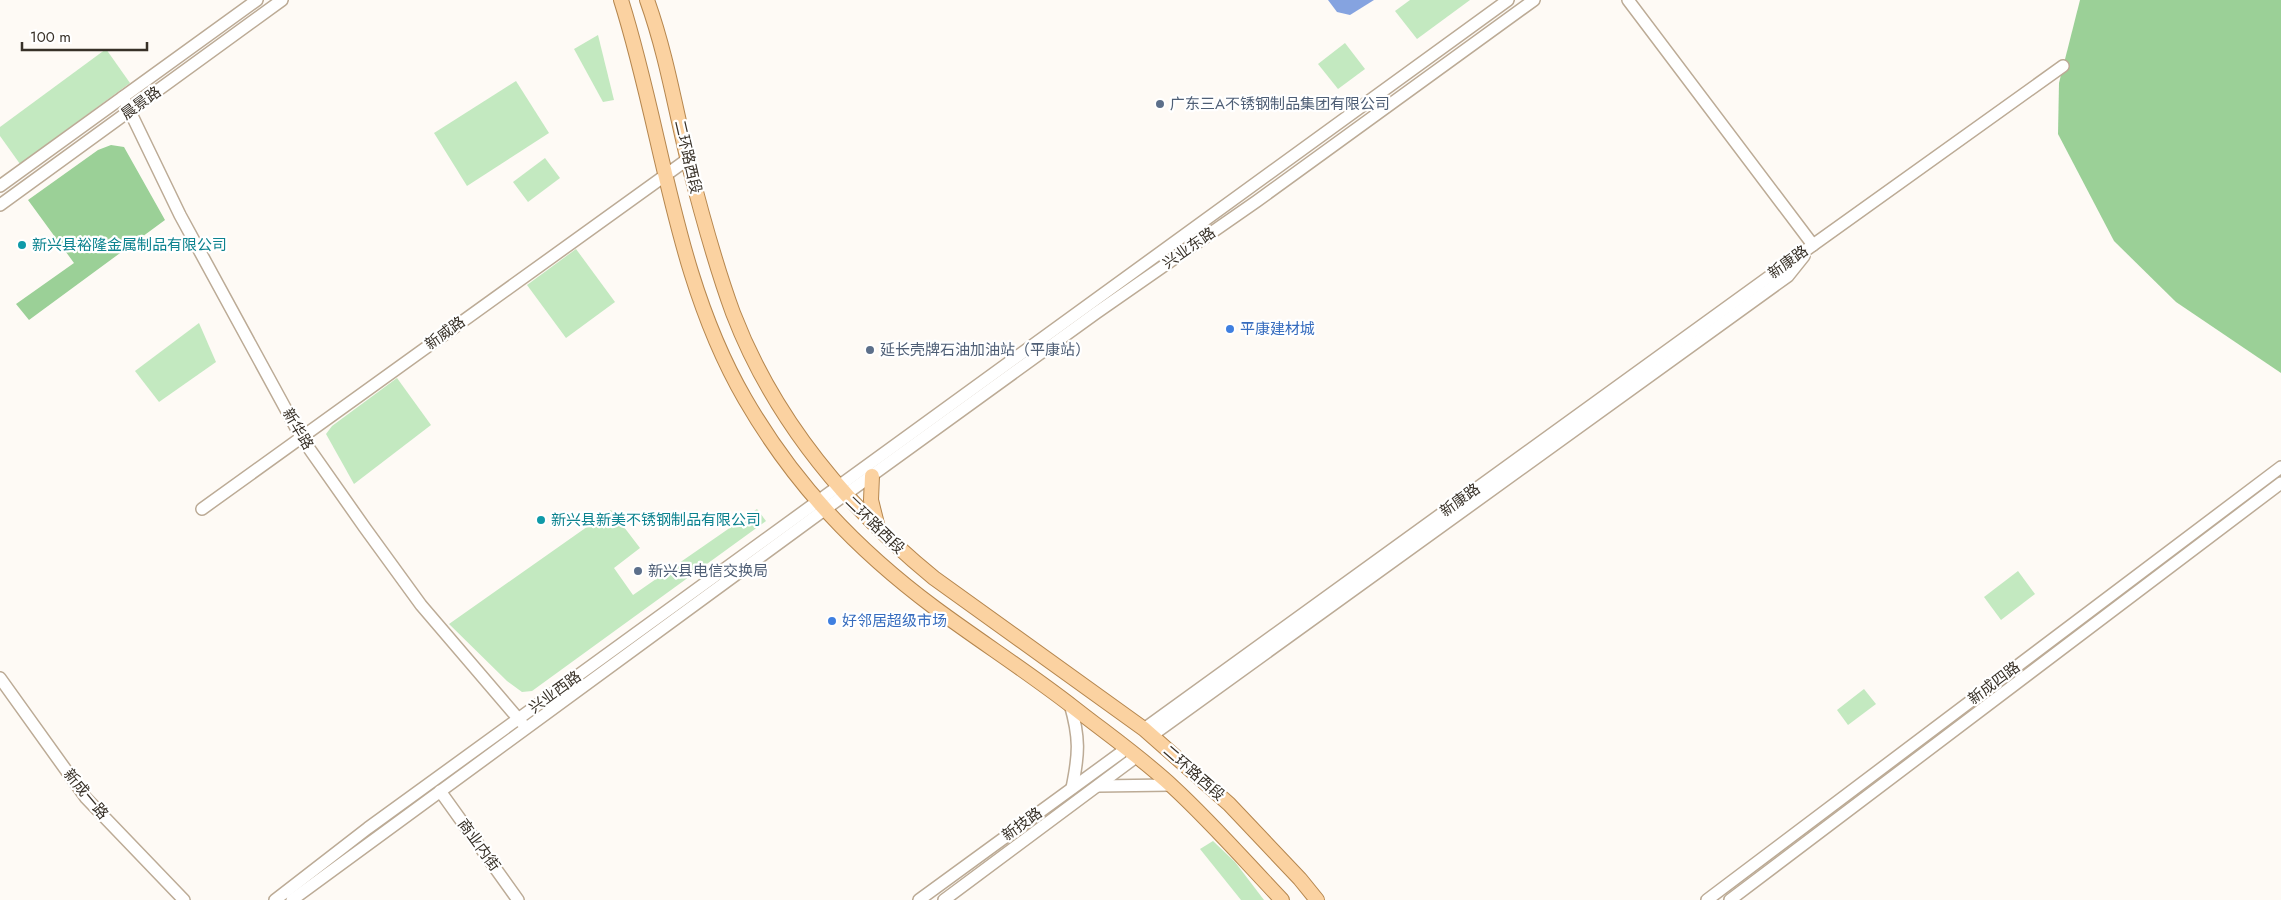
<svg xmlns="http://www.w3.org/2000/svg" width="2281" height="900" viewBox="0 0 2281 900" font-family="Jost,'Noto Sans SC',sans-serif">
<rect width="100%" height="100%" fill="#fefaf5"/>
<g fill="#c3e9c0">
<path d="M1410,0H1470L1417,39L1395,11Z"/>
<path d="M598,35L614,100L603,102L574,49Z"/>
<path d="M1345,43L1365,69L1338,89L1318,64Z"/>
<path d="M106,49L130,83L20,164L0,136V127Z"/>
<path d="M516,81L549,133L467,186L434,133Z"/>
<path d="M545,158L560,178L528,202L513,182Z"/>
<path d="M576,249L615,302L566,338L527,285Z"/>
<path d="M199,323L216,362L159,402L135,371Z"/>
<path d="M397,378L431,425L354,484L326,434L332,426Z"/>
<path d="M757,509L766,521L532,691L522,692L507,681L449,624L611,510L640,548L614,568L633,595Z"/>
<path d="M2018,571L2035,594L2001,620L1984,597Z"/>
<path d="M1864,689L1876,704L1848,725L1837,710Z"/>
<path d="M1213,841L1235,862L1264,900H1241L1200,849Z"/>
</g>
<g fill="#9bd097">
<path d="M2080,0H2281V373L2176,302L2114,241L2058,134L2059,83Z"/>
<path d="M111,145L124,147L165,220L29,320L16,304L74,263L28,200L98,150Z"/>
</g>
<path fill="#85a3e0" d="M1328,0H1374L1350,15L1337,12Z"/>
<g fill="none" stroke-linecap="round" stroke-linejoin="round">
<defs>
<g id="minor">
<path d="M1628,0L1813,245L2063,66"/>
<path d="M123,97L180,215L301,437L365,528L421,605L522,723"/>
<path d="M0,186L257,0"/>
<path d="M0,205L282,0"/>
<path d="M202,509L688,159"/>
<path d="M0,678L86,798L184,900"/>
<path d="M1070,704C1080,738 1079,754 1072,788"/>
<path d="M1144,729L1813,245"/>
<path d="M1151,736L1788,276L1804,256"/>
<path d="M1098,786L1171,785"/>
<path d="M440,791L518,900"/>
<path d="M275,900L368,828L1508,0"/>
<path d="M292,900L824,510L1096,313L1257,201L1534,0"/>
<path d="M919,900L1126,749"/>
<path d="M944,900L1136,757"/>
<path d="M1707,900L2281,467"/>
<path d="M1730,900L2281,483"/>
</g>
<g id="major">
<path d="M621,0C663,132 674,277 745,399C794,484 857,550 935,608C981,642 1028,672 1073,707C1106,733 1142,758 1173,787C1211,822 1246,862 1282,900"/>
<path d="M647,0C666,53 675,107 688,161C701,212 715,264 733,313C774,420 846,506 934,578L1144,729L1229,804L1300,879L1317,900"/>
<path d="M872,476L871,500L878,528"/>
</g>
</defs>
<use href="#minor" stroke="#bcab96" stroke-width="14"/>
<use href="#major" stroke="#b5864e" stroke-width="16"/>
<use href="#minor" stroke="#fff" stroke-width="11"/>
<use href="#major" stroke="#fbd2a1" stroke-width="14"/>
</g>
<g fill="#5c6f8a" stroke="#fff" stroke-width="2">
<circle cx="1160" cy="104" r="5"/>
<circle cx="870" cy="350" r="5"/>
<circle cx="638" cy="571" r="5"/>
</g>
<g fill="#0f9aa8" stroke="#fff" stroke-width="2">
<circle cx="22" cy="245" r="5"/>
<circle cx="541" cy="520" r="5"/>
</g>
<g fill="#3f7fe0" stroke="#fff" stroke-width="2">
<circle cx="1230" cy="329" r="5"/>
<circle cx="832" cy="621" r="5"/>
</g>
<g text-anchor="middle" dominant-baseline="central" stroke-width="4.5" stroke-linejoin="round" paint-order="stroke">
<g font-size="15" fill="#373027" stroke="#fff">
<text transform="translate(141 103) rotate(-36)">晨景路</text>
<text transform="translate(688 157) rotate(77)">二环路西段</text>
<text transform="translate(1189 248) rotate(-35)">兴业东路</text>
<text transform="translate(1788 262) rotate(-36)">新康路</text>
<text transform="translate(445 333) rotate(-36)">新威路</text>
<text transform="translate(298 429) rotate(59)">新华路</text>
<text transform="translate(1460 500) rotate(-36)">新康路</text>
<text transform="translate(875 525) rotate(44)">二环路西段</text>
<text transform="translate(1994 683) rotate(-37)">新成四路</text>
<text transform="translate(555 692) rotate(-36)">兴业西路</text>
<text transform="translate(1194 773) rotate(41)">二环路西段</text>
<text transform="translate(86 794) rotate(50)">新成一路</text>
<text transform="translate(1022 824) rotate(-36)">新技路</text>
<text transform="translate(479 845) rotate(54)">商业内街</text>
</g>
<g font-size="15" fill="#4e5e75" stroke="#fff" text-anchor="start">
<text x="1170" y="104">广东三A不锈钢制品集团有限公司</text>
<text x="880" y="350">延长壳牌石油加油站（平康站）</text>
<text x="648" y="571">新兴县电信交换局</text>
</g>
<g font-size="15" fill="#0d838f" stroke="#fff" text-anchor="start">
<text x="32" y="245">新兴县裕隆金属制品有限公司</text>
<text x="551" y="520">新兴县新美不锈钢制品有限公司</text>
</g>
<g font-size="15" fill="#366cbe" stroke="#fff" text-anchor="start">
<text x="1240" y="329">平康建材城</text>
<text x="842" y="621">好邻居超级市场</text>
</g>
</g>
<path d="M22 42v8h125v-8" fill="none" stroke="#373027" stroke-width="2.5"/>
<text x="30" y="42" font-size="15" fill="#373027" stroke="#ffffff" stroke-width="4" paint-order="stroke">100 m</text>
</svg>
